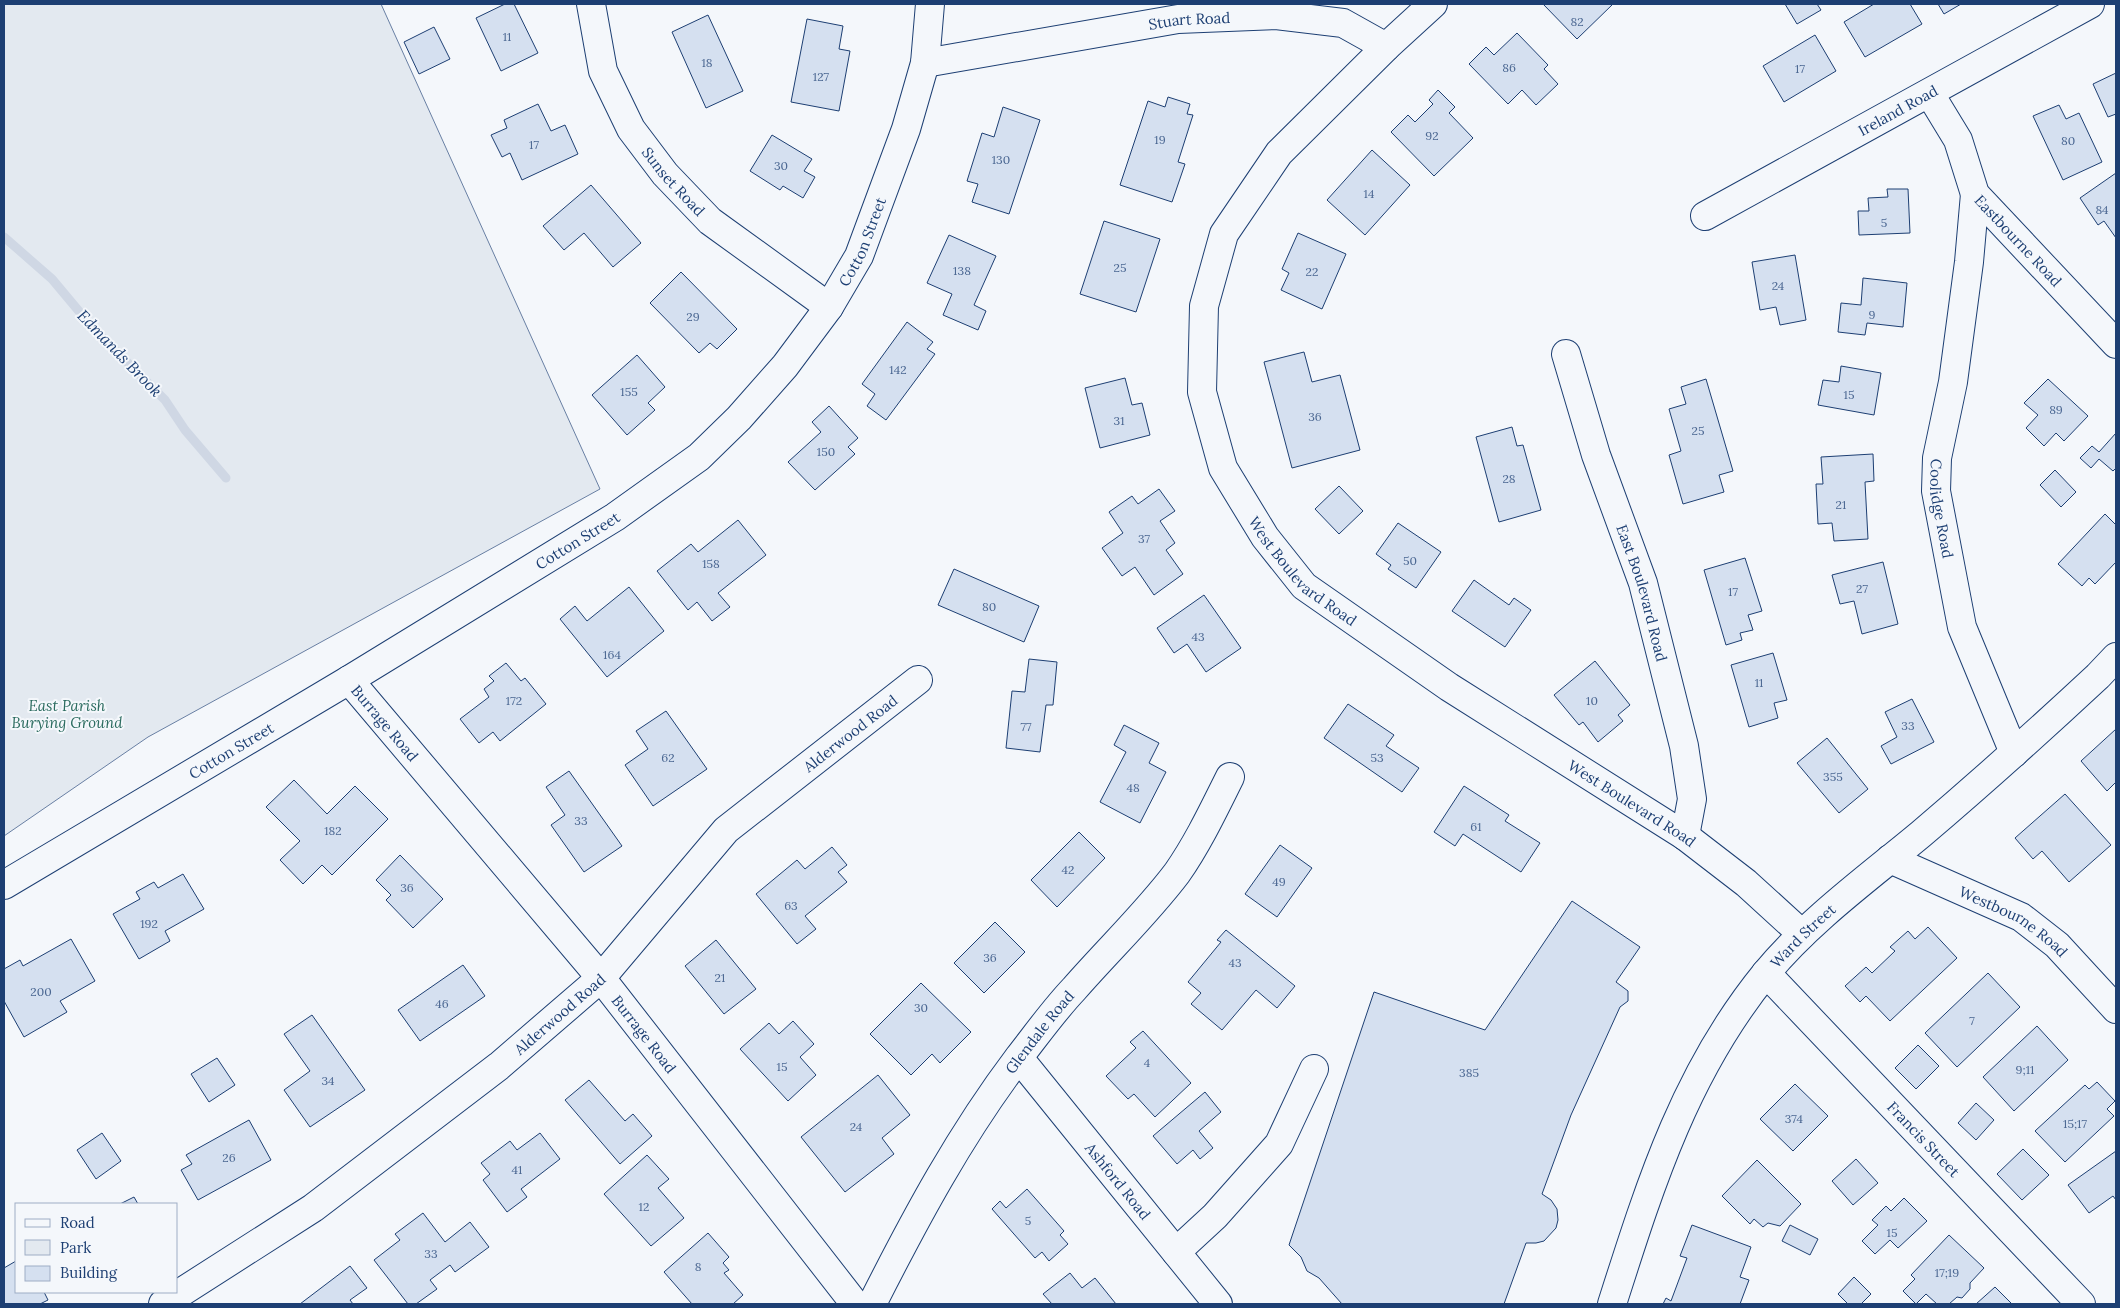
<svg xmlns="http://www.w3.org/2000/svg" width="2120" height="1308" viewBox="0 0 2120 1308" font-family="Lora,serif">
<rect width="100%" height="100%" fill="#f4f7fb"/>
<path fill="#e3e9f0" stroke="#687fa3" d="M4,4H381L600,489L148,737L4,836Z"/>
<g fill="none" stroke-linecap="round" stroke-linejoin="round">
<path stroke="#cfd7e4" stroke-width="9" d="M4,237L52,279L93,328L165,400L185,430L226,478"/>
</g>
<g fill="#d5e0f0" stroke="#1d3f73">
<path d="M505,4H514L538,53L501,71L476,18Z"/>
<path d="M1543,4H1613L1577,39Z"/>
<path d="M1785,4H1817L1821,10L1797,24Z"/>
<path d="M1874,4H1910L1922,24L1865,57L1844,22Z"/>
<path d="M1938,4H1961L1944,14Z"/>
<path d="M708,15L743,91L706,108L672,32Z"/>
<path d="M807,19L843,26L839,49L850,51L839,111L791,102Z"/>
<path d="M434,27L450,59L419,74L404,42Z"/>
<path d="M1517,33L1548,65L1544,69L1558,84L1536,105L1522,90L1508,104L1469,64L1486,47L1494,55Z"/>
<path d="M1815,35L1836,71L1784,102L1763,66Z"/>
<path d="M2116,73V114L2108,117L2093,84Z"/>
<path d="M1438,90L1455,107L1449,113L1473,138L1434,176L1391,132L1408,115L1415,122L1433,104L1429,100Z"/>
<path d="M1168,97L1190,104L1187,114L1193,115L1178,162L1185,164L1172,202L1120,185L1148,101L1165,107Z"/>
<path d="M538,104L551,131L565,125L578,154L522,180L510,153L502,157L491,135L507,128L504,120Z"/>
<path d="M2059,105L2066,119L2079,113L2102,162L2063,180L2033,116Z"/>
<path d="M1003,107L1040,120L1009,214L972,202L978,184L967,181L982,133L994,137Z"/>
<path d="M772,135L812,159L804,171L815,177L803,198L783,186L780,190L750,171Z"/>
<path d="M1372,150L1410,185L1365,235L1327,200Z"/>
<path d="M2116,173V238L2104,221L2098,225L2080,198Z"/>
<path d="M591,185L641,243L613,267L584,233L564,250L543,226Z"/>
<path d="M1887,189H1908L1910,233L1859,235L1858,211H1869L1868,198L1888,197Z"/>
<path d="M1104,221L1160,239L1136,312L1080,294Z"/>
<path d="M1298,233L1346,254L1322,309L1281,290L1289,273L1282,269Z"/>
<path d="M949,235L996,256L974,305L986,311L978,330L943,315L952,294L927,283Z"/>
<path d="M1795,255L1806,320L1780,325L1776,307L1760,310L1752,262Z"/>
<path d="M681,272L737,329L717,349L710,343L699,353L650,303Z"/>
<path d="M1863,278L1907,283L1903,327L1867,323L1865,335L1838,332L1841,303L1861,305Z"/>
<path d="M907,322L933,342L927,349L935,354L886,420L867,406L875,394L862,384Z"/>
<path d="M1304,352L1312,382L1340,375L1360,450L1292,468L1264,362Z"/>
<path d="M637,355L665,387L648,403L655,410L627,435L592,395Z"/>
<path d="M1841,366L1881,373L1874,415L1818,405L1823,380L1839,382Z"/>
<path d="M1125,378L1132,405L1142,403L1150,435L1100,448L1085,388Z"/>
<path d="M1706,379L1733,471L1719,475L1724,492L1683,504L1669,455L1681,451L1669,409L1686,404L1681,387Z"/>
<path d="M2048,379L2088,416L2064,441L2056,433L2044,446L2026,428L2038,415L2024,403Z"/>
<path d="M829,406L858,438L848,447L855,454L815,490L788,462L821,432L812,422Z"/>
<path d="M1512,427L1517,446L1523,445L1541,510L1499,522L1476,437Z"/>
<path d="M2116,433V468L2113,471L2099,459L2091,468L2080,458L2092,446L2099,452Z"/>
<path d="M1873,454L1874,481L1865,482L1868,539L1834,541L1832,523L1818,524L1816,484H1823L1821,457Z"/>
<path d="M2055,470L2076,492L2061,507L2040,485Z"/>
<path d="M1339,486L1363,511L1339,534L1315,509Z"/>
<path d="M1159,489L1175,511L1160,521L1175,543L1166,550L1183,574L1154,595L1135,567L1122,576L1102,548L1123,533L1109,512L1132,496L1138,504Z"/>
<path d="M2105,514L2116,525V562L2095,584L2089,578L2082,586L2058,564Z"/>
<path d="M738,520L766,555L718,593L730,607L712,621L697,602L688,610L657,571L691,544L698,552Z"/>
<path d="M1398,523L1441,552L1416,588L1388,569L1391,565L1376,554Z"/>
<path d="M1745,558L1762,611L1748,615L1753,630L1740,633L1742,640L1726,645L1704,570Z"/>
<path d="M1883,562L1898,624L1862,634L1854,601L1840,604L1832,575Z"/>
<path d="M954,569L1039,606L1024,642L938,605Z"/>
<path d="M1474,580L1509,605L1514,598L1531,610L1505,647L1452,611Z"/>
<path d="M629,587L664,631L607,677L560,619L575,606L587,621Z"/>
<path d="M1204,595L1241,648L1206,672L1187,644L1174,653L1157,628Z"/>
<path d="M1773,653L1787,700L1774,703L1778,718L1749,727L1731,665Z"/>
<path d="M1029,659L1057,662L1053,705H1046L1040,752L1006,748L1012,691L1025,692Z"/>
<path d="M1595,661L1630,705L1618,715L1623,721L1598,742L1583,722L1579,725L1554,695Z"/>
<path d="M506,663L521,681L525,678L546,704L500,741L493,732L479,743L460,719L489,697L484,689L494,681L489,676Z"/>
<path d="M1912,699L1934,742L1891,764L1881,746L1897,737L1885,712Z"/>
<path d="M1348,704L1394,735L1386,746L1419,768L1402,792L1324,738Z"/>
<path d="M666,711L707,769L653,806L625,765L648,749L636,731Z"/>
<path d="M1124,725L1159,743L1149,763L1166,772L1140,823L1100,802L1126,752L1114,745Z"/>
<path d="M2116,729V782L2107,791L2081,761Z"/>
<path d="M1827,738L1868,789L1839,813L1797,763Z"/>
<path d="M569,771L622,846L584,872L551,825L565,815L546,787Z"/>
<path d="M294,780L327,814L355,786L388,819L332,875L322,865L303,884L280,860L300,841L266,807Z"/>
<path d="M1464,786L1509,815L1505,821L1540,843L1521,872L1463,834L1455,846L1434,832Z"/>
<path d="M2065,794L2111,845L2069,882L2042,851L2033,859L2015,838Z"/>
<path d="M1079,832L1105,858L1057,907L1031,880Z"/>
<path d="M1280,845L1312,868L1277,917L1245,894Z"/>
<path d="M832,847L847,865L838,872L847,882L805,916L816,929L797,944L756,894L797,860L805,869Z"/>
<path d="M400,855L443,899L413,928L386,900L391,895L376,880Z"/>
<path d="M183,874L204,909L165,931L170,941L139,959L113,914L140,899L136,892L154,882L158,888Z"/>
<path d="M1572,901L1640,947L1616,982L1628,991V1001L1620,1007L1571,1115L1542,1194L1551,1200L1557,1209L1558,1220L1556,1228L1544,1241L1536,1243H1526L1504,1304H1342L1319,1278L1307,1271L1301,1257L1289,1245L1374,992L1485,1030Z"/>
<path d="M995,922L1025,952L984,993L954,963Z"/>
<path d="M1928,927L1957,958L1890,1021L1866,996L1860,1002L1845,986L1866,967L1872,973L1895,951L1890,947L1908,931L1915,939Z"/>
<path d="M1226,930L1295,986L1277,1008L1256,990L1222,1030L1191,1004L1201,993L1188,982L1221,942L1217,940Z"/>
<path d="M71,939L95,981L60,1001L67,1012L24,1037L4,1001V969L20,960L23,966Z"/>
<path d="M716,940L756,989L724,1014L685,966Z"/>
<path d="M463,965L485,996L420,1041L398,1010Z"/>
<path d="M1988,973L2020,1007L1957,1067L1925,1033Z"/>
<path d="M921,983L971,1032L940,1063L932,1054L911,1075L870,1034Z"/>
<path d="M312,1015L365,1090L310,1127L284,1090L310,1071L284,1034Z"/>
<path d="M793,1021L814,1044L800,1057L816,1075L788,1101L740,1049L769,1023L779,1034Z"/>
<path d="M2037,1026L2068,1060L2014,1111L1983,1077Z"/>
<path d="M1143,1031L1191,1083L1155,1117L1134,1094L1128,1099L1106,1076L1136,1048L1130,1042Z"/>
<path d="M1918,1045L1939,1066L1916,1089L1895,1068Z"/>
<path d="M217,1058L235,1085L209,1102L191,1074Z"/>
<path d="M878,1075L910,1115L882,1138L894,1154L845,1192L801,1137Z"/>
<path d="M589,1080L625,1121L633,1114L652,1136L620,1164L565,1100Z"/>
<path d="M2097,1082L2115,1101L2107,1109L2114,1116L2065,1162L2035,1131L2085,1085L2089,1089Z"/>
<path d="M1795,1084L1828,1116L1793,1151L1760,1119Z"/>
<path d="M1205,1092L1221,1112L1199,1131L1213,1148L1200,1159L1193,1150L1177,1164L1153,1136Z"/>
<path d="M1976,1103L1994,1120L1976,1140L1958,1123Z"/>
<path d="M249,1120L271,1160L198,1200L181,1170L192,1164L186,1155Z"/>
<path d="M102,1133L121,1161L96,1179L77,1150Z"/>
<path d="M540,1133L560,1159L521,1189L527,1197L507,1212L483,1180L490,1174L481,1163L510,1141L517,1150Z"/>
<path d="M2023,1149L2049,1175L2022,1200L1997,1174Z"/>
<path d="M2116,1151V1200L2113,1196L2089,1213L2068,1185Z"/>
<path d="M647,1155L669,1179L658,1188L684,1218L651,1246L604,1194Z"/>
<path d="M1856,1159L1878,1183L1853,1205L1832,1181Z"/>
<path d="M1757,1160L1801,1204L1780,1226L1768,1223L1763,1227L1754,1219L1750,1224L1722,1196Z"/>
<path d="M1027,1189L1064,1231L1060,1235L1068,1244L1049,1261L1042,1252L1035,1258L992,1209L1000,1201L1006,1208Z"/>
<path d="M134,1197L138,1204H120Z"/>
<path d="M1904,1198L1927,1221L1898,1248L1890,1240L1875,1254L1862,1241L1878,1225L1872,1220L1886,1206L1891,1211Z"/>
<path d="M423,1213L445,1242L470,1222L489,1247L455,1272L450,1265L430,1280L437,1289L416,1304H408L374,1260L400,1240L395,1234Z"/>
<path d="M1692,1225L1751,1247L1740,1277L1749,1280L1740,1304H1663L1666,1298L1671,1301L1687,1258L1680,1256Z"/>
<path d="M1790,1225L1818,1239L1810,1255L1782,1241Z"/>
<path d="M708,1233L729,1257L723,1263L729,1270L724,1273L743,1295L733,1304H692L664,1272Z"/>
<path d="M1949,1235L1984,1268L1970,1283V1289L1962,1298L1957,1297L1949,1304H1937L1926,1294L1916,1304L1903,1291L1915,1279L1911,1275Z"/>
<path d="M16,1261V1292H44L48,1300L40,1304H4V1268Z"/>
<path d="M350,1266L367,1288L350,1300L353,1304H300Z"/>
<path d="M1070,1273L1082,1288L1095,1278L1116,1304H1052L1043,1294Z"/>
<path d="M1854,1277L1871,1294L1861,1304H1848L1838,1294Z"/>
<path d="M1995,1287L2012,1304H1976Z"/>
</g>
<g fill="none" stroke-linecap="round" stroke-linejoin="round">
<defs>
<g id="minor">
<path id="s1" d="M591,4L603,71L631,129L665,174L710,221L829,307"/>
<path id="s2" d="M1386,47L1279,153L1224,234L1204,306L1202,392L1223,468L1265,537L1304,586L1449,687L1685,836L1746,883L1802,934"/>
<path id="s3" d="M925,63L1178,19L1276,15L1343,23L1386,47L1433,4"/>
<path id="s4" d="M1930,94L1958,140L1975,194L2116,344"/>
<path id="s5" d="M1975,194L1969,262L1953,382L1937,458L1936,491L1962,627L2014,753"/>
<path id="s6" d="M1705,216L2090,4"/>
<path id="s7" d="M1566,354L1596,455L1643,583L1684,746L1692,799L1685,836"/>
<path id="s8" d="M349,680L601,978L855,1304"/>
<path id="s9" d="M1890,859L2021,917L2057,945L2116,1009"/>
<path id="s10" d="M4,885L349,680L615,517L699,457L739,418L785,366L829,307L859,256L906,129L925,63L930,4"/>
<path id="s11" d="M1766,973L2081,1304"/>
<path id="s12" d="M1019,1058L1218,1304"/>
<path d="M1176,1252L1215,1216L1279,1144L1314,1069"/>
<path id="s13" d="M163,1304L313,1208L499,1066L601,978L726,830L918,680"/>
<path id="s14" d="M872,1304C916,1217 960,1135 1019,1057C1037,1034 1054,1010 1074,989C1108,950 1146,914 1177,873C1198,843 1214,809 1230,777"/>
<path id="s15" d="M1612,1304C1650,1185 1685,1072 1766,973C1810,920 1868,878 1921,834C1981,783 2040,730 2098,676L2116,657"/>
</g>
</defs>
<use href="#minor" stroke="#1d3f73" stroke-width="30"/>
<use href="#minor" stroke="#f4f7fb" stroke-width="28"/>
</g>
<g text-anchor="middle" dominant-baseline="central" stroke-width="4" stroke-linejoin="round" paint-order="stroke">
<g font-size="12" fill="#4b6792">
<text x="1577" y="21">82</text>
<text x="507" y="36">11</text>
<text x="707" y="62">18</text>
<text x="1509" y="67">86</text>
<text x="1800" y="68">17</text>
<text x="821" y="76">127</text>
<text x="1432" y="135">92</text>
<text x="1160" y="139">19</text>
<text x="2068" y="140">80</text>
<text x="534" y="144">17</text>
<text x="1001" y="159">130</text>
<text x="781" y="165">30</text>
<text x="1369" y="193">14</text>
<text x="2102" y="209">84</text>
<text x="1884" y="222">5</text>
<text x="1120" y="267">25</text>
<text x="962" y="270">138</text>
<text x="1312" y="271">22</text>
<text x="1778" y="285">24</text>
<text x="1872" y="314">9</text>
<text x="693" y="316">29</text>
<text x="898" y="369">142</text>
<text x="629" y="391">155</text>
<text x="1849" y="394">15</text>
<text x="2056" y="409">89</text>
<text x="1315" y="416">36</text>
<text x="1119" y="420">31</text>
<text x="1698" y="430">25</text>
<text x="826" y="451">150</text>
<text x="1509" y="478">28</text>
<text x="1841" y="504">21</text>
<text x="1144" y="538">37</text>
<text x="1410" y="560">50</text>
<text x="711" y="563">158</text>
<text x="1862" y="588">27</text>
<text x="1733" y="591">17</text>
<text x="989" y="606">80</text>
<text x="1198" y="636">43</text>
<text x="612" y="654">164</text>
<text x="1759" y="682">11</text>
<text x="514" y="700">172</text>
<text x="1592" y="700">10</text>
<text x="1908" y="725">33</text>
<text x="1026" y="726">77</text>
<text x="668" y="757">62</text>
<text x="1377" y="757">53</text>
<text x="1833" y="776">355</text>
<text x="1133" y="787">48</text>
<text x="581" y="820">33</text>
<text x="1476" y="826">61</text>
<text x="333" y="830">182</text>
<text x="1068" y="869">42</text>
<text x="1279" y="881">49</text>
<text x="407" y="887">36</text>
<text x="791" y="905">63</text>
<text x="149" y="923">192</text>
<text x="990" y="957">36</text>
<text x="1235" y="962">43</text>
<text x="720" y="977">21</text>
<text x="41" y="991">200</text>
<text x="442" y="1003">46</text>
<text x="921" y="1007">30</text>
<text x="1972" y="1020">7</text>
<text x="1147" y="1062">4</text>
<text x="782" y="1066">15</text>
<text x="2025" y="1069">9;11</text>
<text x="1469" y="1072">385</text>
<text x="328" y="1080">34</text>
<text x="1794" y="1118">374</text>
<text x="2075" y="1123">15;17</text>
<text x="856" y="1126">24</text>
<text x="229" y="1157">26</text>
<text x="517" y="1169">41</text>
<text x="644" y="1206">12</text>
<text x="1028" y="1220">5</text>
<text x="1892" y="1232">15</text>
<text x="431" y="1253">33</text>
<text x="698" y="1266">8</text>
<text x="1947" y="1272">17;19</text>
</g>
<g font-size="15" fill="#1d3f73" stroke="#f4f7fb">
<text stroke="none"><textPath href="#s3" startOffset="268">Stuart Road</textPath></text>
<text stroke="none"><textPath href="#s6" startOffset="220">Ireland Road</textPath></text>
<text stroke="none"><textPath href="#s1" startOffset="200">Sunset Road</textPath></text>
<text stroke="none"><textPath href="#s4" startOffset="174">Eastbourne Road</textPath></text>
<text stroke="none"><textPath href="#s10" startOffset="1089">Cotton Street</textPath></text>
<text stroke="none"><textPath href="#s5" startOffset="318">Coolidge Road</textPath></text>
<text stroke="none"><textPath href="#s10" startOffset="669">Cotton Street</textPath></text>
<text stroke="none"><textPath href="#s2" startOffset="620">West Boulevard Road</textPath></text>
<text stroke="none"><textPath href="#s7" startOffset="251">East Boulevard Road</textPath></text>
<text stroke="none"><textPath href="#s8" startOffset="56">Burrage Road</textPath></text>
<text stroke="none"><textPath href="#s13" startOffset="898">Alderwood Road</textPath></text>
<text stroke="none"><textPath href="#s10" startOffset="264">Cotton Street</textPath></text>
<text stroke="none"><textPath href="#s2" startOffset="1025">West Boulevard Road</textPath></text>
<text stroke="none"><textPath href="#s9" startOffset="139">Westbourne Road</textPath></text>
<text stroke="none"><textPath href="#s15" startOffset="420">Ward Street</textPath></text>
<text stroke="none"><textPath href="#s13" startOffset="492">Alderwood Road</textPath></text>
<text stroke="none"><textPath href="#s14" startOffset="320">Glendale Road</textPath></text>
<text stroke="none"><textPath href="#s8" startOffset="461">Burrage Road</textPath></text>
<text stroke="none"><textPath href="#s11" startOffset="229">Francis Street</textPath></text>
<text stroke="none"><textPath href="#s12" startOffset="158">Ashford Road</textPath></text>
</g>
<g font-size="15" font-style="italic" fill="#2c6c60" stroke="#f4f7fb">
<text x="67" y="705">East Parish<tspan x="67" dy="17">Burying Ground</tspan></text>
</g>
<g font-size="16" font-style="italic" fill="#1d3f73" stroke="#f4f7fb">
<text transform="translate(120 353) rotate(46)">Edmands Brook</text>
</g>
</g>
<rect width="2120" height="1308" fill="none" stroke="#1d3f73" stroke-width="10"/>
<rect x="15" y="1203" width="162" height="90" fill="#f4f7fb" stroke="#9eadc5"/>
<rect x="25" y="1219" width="25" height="8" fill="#f4f7fb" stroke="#9eadc5"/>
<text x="60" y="1228" font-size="15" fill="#1d3f73">Road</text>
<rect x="25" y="1240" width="25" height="15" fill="#e3e9f0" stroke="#9eadc5"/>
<text x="60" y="1253" font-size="15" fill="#1d3f73">Park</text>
<rect x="25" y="1266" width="25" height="15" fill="#d5e0f0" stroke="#9eadc5"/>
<text x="60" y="1278" font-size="15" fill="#1d3f73">Building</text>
</svg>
